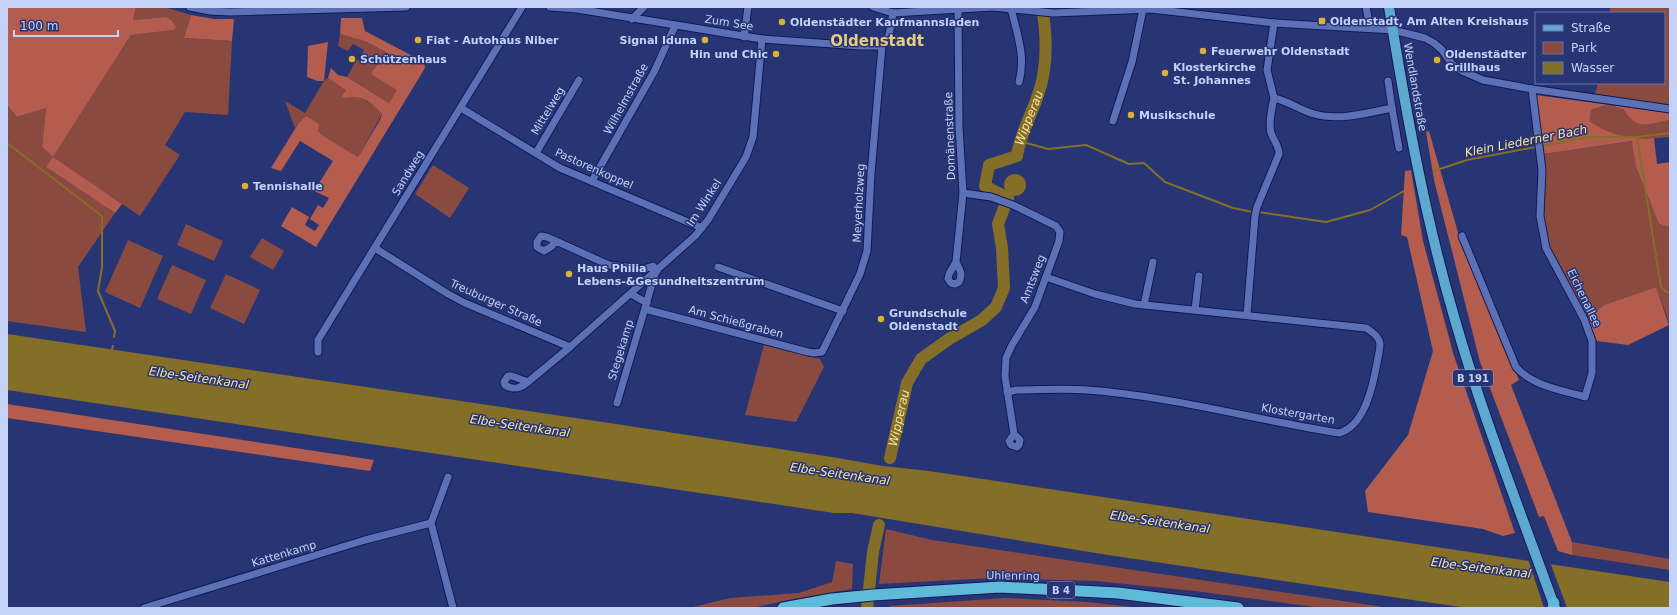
<svg xmlns="http://www.w3.org/2000/svg" width="1677" height="615" viewBox="0 0 1677 615" font-family="'DejaVu Sans',sans-serif">
<rect width="100%" height="100%" fill="#283575"/>
<g fill="#8b4a3f">
<path d="M136,7H164L191,15L184,38L232,41L228,115L185,112L165,145L180,155L140,216L53,158L46,167L115,213L78,267L86,332L7,321V105L17,117L46,108L42,147L53,157L131,35L173,30L166,17L133,20Z"/>
<path d="M1610,7H1670V105L1595,94L1598,83H1664V13H1610Z"/>
<path d="M340,34L367,42L395,58L398,90L389,103L347,77L357,59L366,64L370,59L362,54L364,50L353,44L348,51L338,46Z"/>
<path d="M328,78L338,83L354,96L361,97L374,106L382,114L358,157L322,135L318,131L298,124L295,128L285,101L305,113L324,81Z"/>
<path d="M1608,104L1624,110C1637,132 1648,124 1670,120V137C1640,140 1615,140 1590,121L1591,110Z"/>
<path d="M1633,141L1636,167L1659,224L1670,227V325L1656,287L1604,305L1587,319L1549,246L1543,214L1544,154Z"/>
<path d="M433,165L469,188L450,218L415,194Z"/>
<path d="M186,224L223,241L214,261L177,245Z"/>
<path d="M262,238L284,251L273,270L250,257Z"/>
<path d="M128,240L163,256L140,308L105,292Z"/>
<path d="M172,265L206,280L191,314L157,299Z"/>
<path d="M226,274L260,290L244,324L210,308Z"/>
<path d="M764,345L820,359L824,367L796,422L745,415Z"/>
<path d="M886,529L932,540L1390,608H1322L1195,591L1096,581L993,578L879,584Z"/>
<path d="M1572,542L1670,559V570L1572,555Z"/>
<path d="M836,561L853,564L852,589L793,599L752,608H689L730,598L799,593L832,582Z"/>
<path d="M1005,598L1086,602L1141,608H889L890,606Z"/>
</g>
<g fill="#b45c4d">
<path d="M7,7H136L133,20L166,17L171,20L176,27L174,30L131,35L53,157L122,204L115,213L46,167L53,157L42,147L46,108L17,117L7,105Z"/>
<path d="M191,15L214,19H234L232,41L184,38Z"/>
<path d="M341,18H362L365,31L424,62L425,68L316,247L281,226L292,207L309,217L305,225L315,231L319,225L310,219L318,205L323,208L329,198L314,191L333,161L300,141L281,171L271,168L298,124L306,116L319,124L318,131L322,135L358,157L380,120L382,114C369,101 363,94 344,98L342,96L346,90L328,78L331,68L338,75L347,77L389,103L397,90L371,74C377,63 384,60 394,57L367,42L340,34Z"/>
<path d="M328,42L324,81H317L307,77L308,46Z"/>
<path d="M1536,95L1670,113V120C1648,124 1637,132 1624,110L1608,104L1591,110L1590,121C1608,135 1632,140 1654,138L1657,164L1670,162V227L1659,224L1636,167L1632,141L1544,154Z"/>
<path d="M1429,131L1459,236L1519,380L1511,385L1572,542V555L1558,551L1544,516L1539,517L1480,362L1434,180L1426,132Z"/>
<path d="M1411,170L1423,241L1454,356L1515,533L1503,536L1483,529L1368,512L1365,491L1408,435L1433,351L1407,237L1401,235L1405,171Z"/>
<path d="M1656,287L1669,325L1628,345L1597,341L1587,319L1604,305Z"/>
<path d="M7,404L374,460L370,471L7,418Z"/>
</g>
<g fill="#856e27">
<circle cx="1015" cy="185" r="11"/>
<path d="M7,334L616,424L838,458L883,466L929,471L1670,582V608H1467L1108,555L852,513H834L7,390Z"/>
</g>
<path fill="#283575" d="M1528,559L1550,562L1567,608H1544Z"/>
<g fill="none" stroke-linecap="round" stroke-linejoin="round">
<g stroke="#856e27" stroke-width="2">
<path d="M1637,137L1661,287L1665,291L1670,293"/>
<path d="M1019,141L1048,149L1086,145L1129,164L1144,163L1165,182L1233,208L1253,212"/>
<path d="M7,143L102,216V267L98,291L115,331L114,337"/>
<path d="M1434,171L1467,160L1588,137H1637L1670,133"/>
<path d="M1258,212L1326,222L1370,210L1404,191"/>
<path d="M112,350L113,346"/>
</g>
<g stroke="#856e27" stroke-width="12">
<path id="s1" d="M890,458L907,383L921,359L949,339L982,320L996,307L1004,288L1002,248L998,224L1008,198L985,186L989,165L1017,156C1020,134 1031,116 1038,95C1048,67 1047,36 1042,7"/>
<path d="M867,608L873,552L879,525"/>
</g>
<defs>
<g id="minor">
<path d="M190,7L210,11L230,12L406,7"/>
<path d="M550,7L577,9L762,39L861,46H882"/>
<path d="M873,7L893,13L993,7L1053,13L1151,9L1274,23L1393,30L1425,38L1434,43L1442,50L1452,64L1462,71L1483,80L1532,89L1670,109"/>
<path d="M1366,7L1370,28"/>
<path d="M1011,8C1017,34 1026,56 1019,82"/>
<path d="M632,19L644,7"/>
<path d="M1274,23L1267,70L1274,98C1288,101 1300,110 1314,114C1339,121 1367,113 1392,108L1399,148"/>
<path d="M744,37L748,7"/>
<path d="M882,46L889,35L893,13"/>
<path d="M1388,81L1392,108"/>
<path d="M461,108L560,168L702,228"/>
<path d="M1113,121L1132,62L1143,9"/>
<path d="M536,153L579,80"/>
<path d="M592,181L654,72L675,26"/>
<path d="M963,193L991,197L1013,205L1056,226L1060,232L1059,241L1035,307L1012,345L1006,358L1005,376L1014,434L1020,440L1019,445L1017,447L1011,445L1009,441L1014,434"/>
<path d="M1462,236L1516,367C1532,386 1562,390 1585,397L1592,373V341L1584,319L1546,248L1540,216L1542,170L1532,89"/>
<path d="M555,242L552,246L544,251L537,247V242L541,236L547,237L609,265L644,269L653,266L657,271"/>
<path d="M375,248L448,294L465,303L570,347"/>
<path d="M956,262C960,270 963,274 959,282L955,284L951,283L948,279L949,274L956,262L963,193L959,127L958,10"/>
<path d="M718,267L843,311"/>
<path d="M631,294L647,303"/>
<path d="M1144,305L1153,262"/>
<path d="M645,309L808,352L814,353L822,352L860,274L867,251L871,174L882,46"/>
<path d="M1195,310L1199,276"/>
<path d="M1247,315L1255,216L1257,207L1279,154C1279,146 1274,141 1271,133C1268,123 1272,108 1274,98"/>
<path d="M318,352V340L522,7"/>
<path d="M528,382L512,376H508L504,382L505,385C514,391 521,388 528,382L570,347L695,236L708,220L746,157L753,137L762,39"/>
<path d="M1007,392L1017,390C1040,390 1064,388 1087,390C1171,396 1255,420 1339,433C1365,426 1373,385 1377,363C1378,357 1380,350 1380,344C1379,336 1372,332 1366,328L1135,304L1095,294L1046,277"/>
<path d="M617,403L655,274"/>
<path d="M448,477L431,523L453,608"/>
<path d="M144,608L365,540L431,523"/>
</g>
<path id="primary" d="M1389,7C1406,112 1425,218 1455,320C1483,418 1521,513 1555,608"/>
<g id="trunk">
<path d="M783,608L832,599L873,595L1000,587L1118,593L1238,608"/>
<path d="M1553,608L1554,603"/>
</g>
</defs>
<use href="#minor" stroke="#121957" stroke-width="9"/>
<use href="#primary" stroke="#121957" stroke-width="12"/>
<use href="#trunk" stroke="#121957" stroke-width="13"/>
<use href="#minor" stroke="#5c70b5" stroke-width="7"/>
<use href="#primary" stroke="#5da8cf" stroke-width="10"/>
<use href="#trunk" stroke="#5ebad8" stroke-width="11"/>
</g>
<g fill="#dab333" stroke="#283575" stroke-width="1.5">
<rect x="1318" y="17" width="8" height="8" rx="2"/>
<circle cx="782" cy="22" r="4"/>
<circle cx="418" cy="40" r="4"/>
<circle cx="705" cy="40" r="4"/>
<circle cx="1203" cy="51" r="4"/>
<circle cx="776" cy="54" r="4"/>
<circle cx="352" cy="59" r="4"/>
<circle cx="1437" cy="60" r="4"/>
<circle cx="1165" cy="73" r="4"/>
<circle cx="1131" cy="115" r="4"/>
<circle cx="245" cy="186" r="4"/>
<circle cx="569" cy="274" r="4"/>
<circle cx="881" cy="319" r="4"/>
</g>
<g text-anchor="middle" dominant-baseline="central" stroke-width="3" stroke-linejoin="round" paint-order="stroke">
<g fill="#283575" stroke="#96a3d1" stroke-width="1">
<rect x="1453" y="370" width="40" height="16" rx="3"/>
<rect x="1047" y="582" width="28" height="16" rx="3"/>
</g>
<g font-size="10" font-weight="bold" fill="#c5d2f8">
<text x="1473" y="378">B 191</text>
<text x="1061" y="590">B 4</text>
</g>
<g font-size="11" font-weight="bold" fill="#c5d2f8" stroke="#283575" text-anchor="start">
<text x="1330" y="21">Oldenstadt, Am Alten Kreishaus</text>
<text x="790" y="22">Oldenstädter Kaufmannsladen</text>
<text x="426" y="40">Fiat - Autohaus Niber</text>
<text x="697" y="40" text-anchor="end">Signal Iduna</text>
<text x="1211" y="51">Feuerwehr Oldenstadt</text>
<text x="768" y="54" text-anchor="end">Hin und Chic</text>
<text x="1445" y="54">Oldenstädter<tspan x="1445" dy="13">Grillhaus</tspan></text>
<text x="360" y="59">Schützenhaus</text>
<text x="1173" y="67">Klosterkirche<tspan x="1173" dy="13">St. Johannes</tspan></text>
<text x="1139" y="115">Musikschule</text>
<text x="253" y="186">Tennishalle</text>
<text x="577" y="268">Haus Philia<tspan x="577" dy="13">Lebens-&amp;Gesundheitszentrum</tspan></text>
<text x="889" y="313">Grundschule<tspan x="889" dy="13">Oldenstadt</tspan></text>
</g>
<g font-size="11" fill="#c5d2f8" stroke="#283575">
<text transform="translate(729 23) rotate(9)">Zum See</text>
<text transform="translate(1415 87) rotate(80)">Wendlandstraße</text>
<text transform="translate(626 99) rotate(-61)">Wilhelmstraße</text>
<text transform="translate(548 111) rotate(-59)">Mittelweg</text>
<text transform="translate(950 136) rotate(-92)">Domänenstraße</text>
<text transform="translate(594 169) rotate(24)">Pastorenkoppel</text>
<text transform="translate(408 173) rotate(-59)">Sandweg</text>
<text transform="translate(704 203) rotate(-57)">Im Winkel</text>
<text transform="translate(859 203) rotate(-87)">Meyerholzweg</text>
<text transform="translate(1033 279) rotate(-69)">Amtsweg</text>
<text transform="translate(1584 298) rotate(64)">Eichenallee</text>
<text transform="translate(496 303) rotate(24)">Treuburger Straße</text>
<text transform="translate(736 322) rotate(15)">Am Schießgraben</text>
<text transform="translate(621 350) rotate(-73)">Stegekamp</text>
<text transform="translate(1298 414) rotate(10)">Klostergarten</text>
<text transform="translate(284 554) rotate(-17)">Kattenkamp</text>
<text transform="translate(1013 576) rotate(1)">Uhlenring</text>
</g>
<g font-size="12" font-style="italic" fill="#f8e19e" stroke="#283575">
<text stroke="none"><textPath href="#s1" startOffset="426">Wipperau</textPath></text>
<text transform="translate(1526 141) rotate(-11)">Klein Liederner Bach</text>
<text transform="translate(199 378) rotate(8)">Elbe-Seitenkanal</text>
<text stroke="none"><textPath href="#s1" startOffset="41">Wipperau</textPath></text>
<text transform="translate(520 426) rotate(8)">Elbe-Seitenkanal</text>
<text transform="translate(840 474) rotate(8)">Elbe-Seitenkanal</text>
<text transform="translate(1160 522) rotate(8)">Elbe-Seitenkanal</text>
<text transform="translate(1481 568) rotate(7)">Elbe-Seitenkanal</text>
</g>
<g font-size="15" font-weight="bold" fill="#e7cc80" stroke="#283575">
<text x="877" y="41">Oldenstadt</text>
</g>
</g>
<rect width="1677" height="615" fill="none" stroke="#c5d2f8" stroke-width="16"/>
<rect x="1535" y="12" width="130" height="72" fill="#283575" stroke="#6774a9"/>
<rect x="1543" y="25" width="20" height="6" fill="#5da8cf" stroke="#6774a9"/>
<text x="1571" y="32" font-size="12" fill="#c5d2f8">Straße</text>
<rect x="1543" y="42" width="20" height="12" fill="#8b4a3f" stroke="#6774a9"/>
<text x="1571" y="52" font-size="12" fill="#c5d2f8">Park</text>
<rect x="1543" y="62" width="20" height="12" fill="#856e27" stroke="#6774a9"/>
<text x="1571" y="72" font-size="12" fill="#c5d2f8">Wasser</text>
<path d="M14 30v6h104v-6" fill="none" stroke="#c5d2f8" stroke-width="2"/>
<text x="20" y="30" font-size="12" fill="#c5d2f8" stroke="#283575" stroke-width="3" paint-order="stroke">100 m</text>
</svg>
